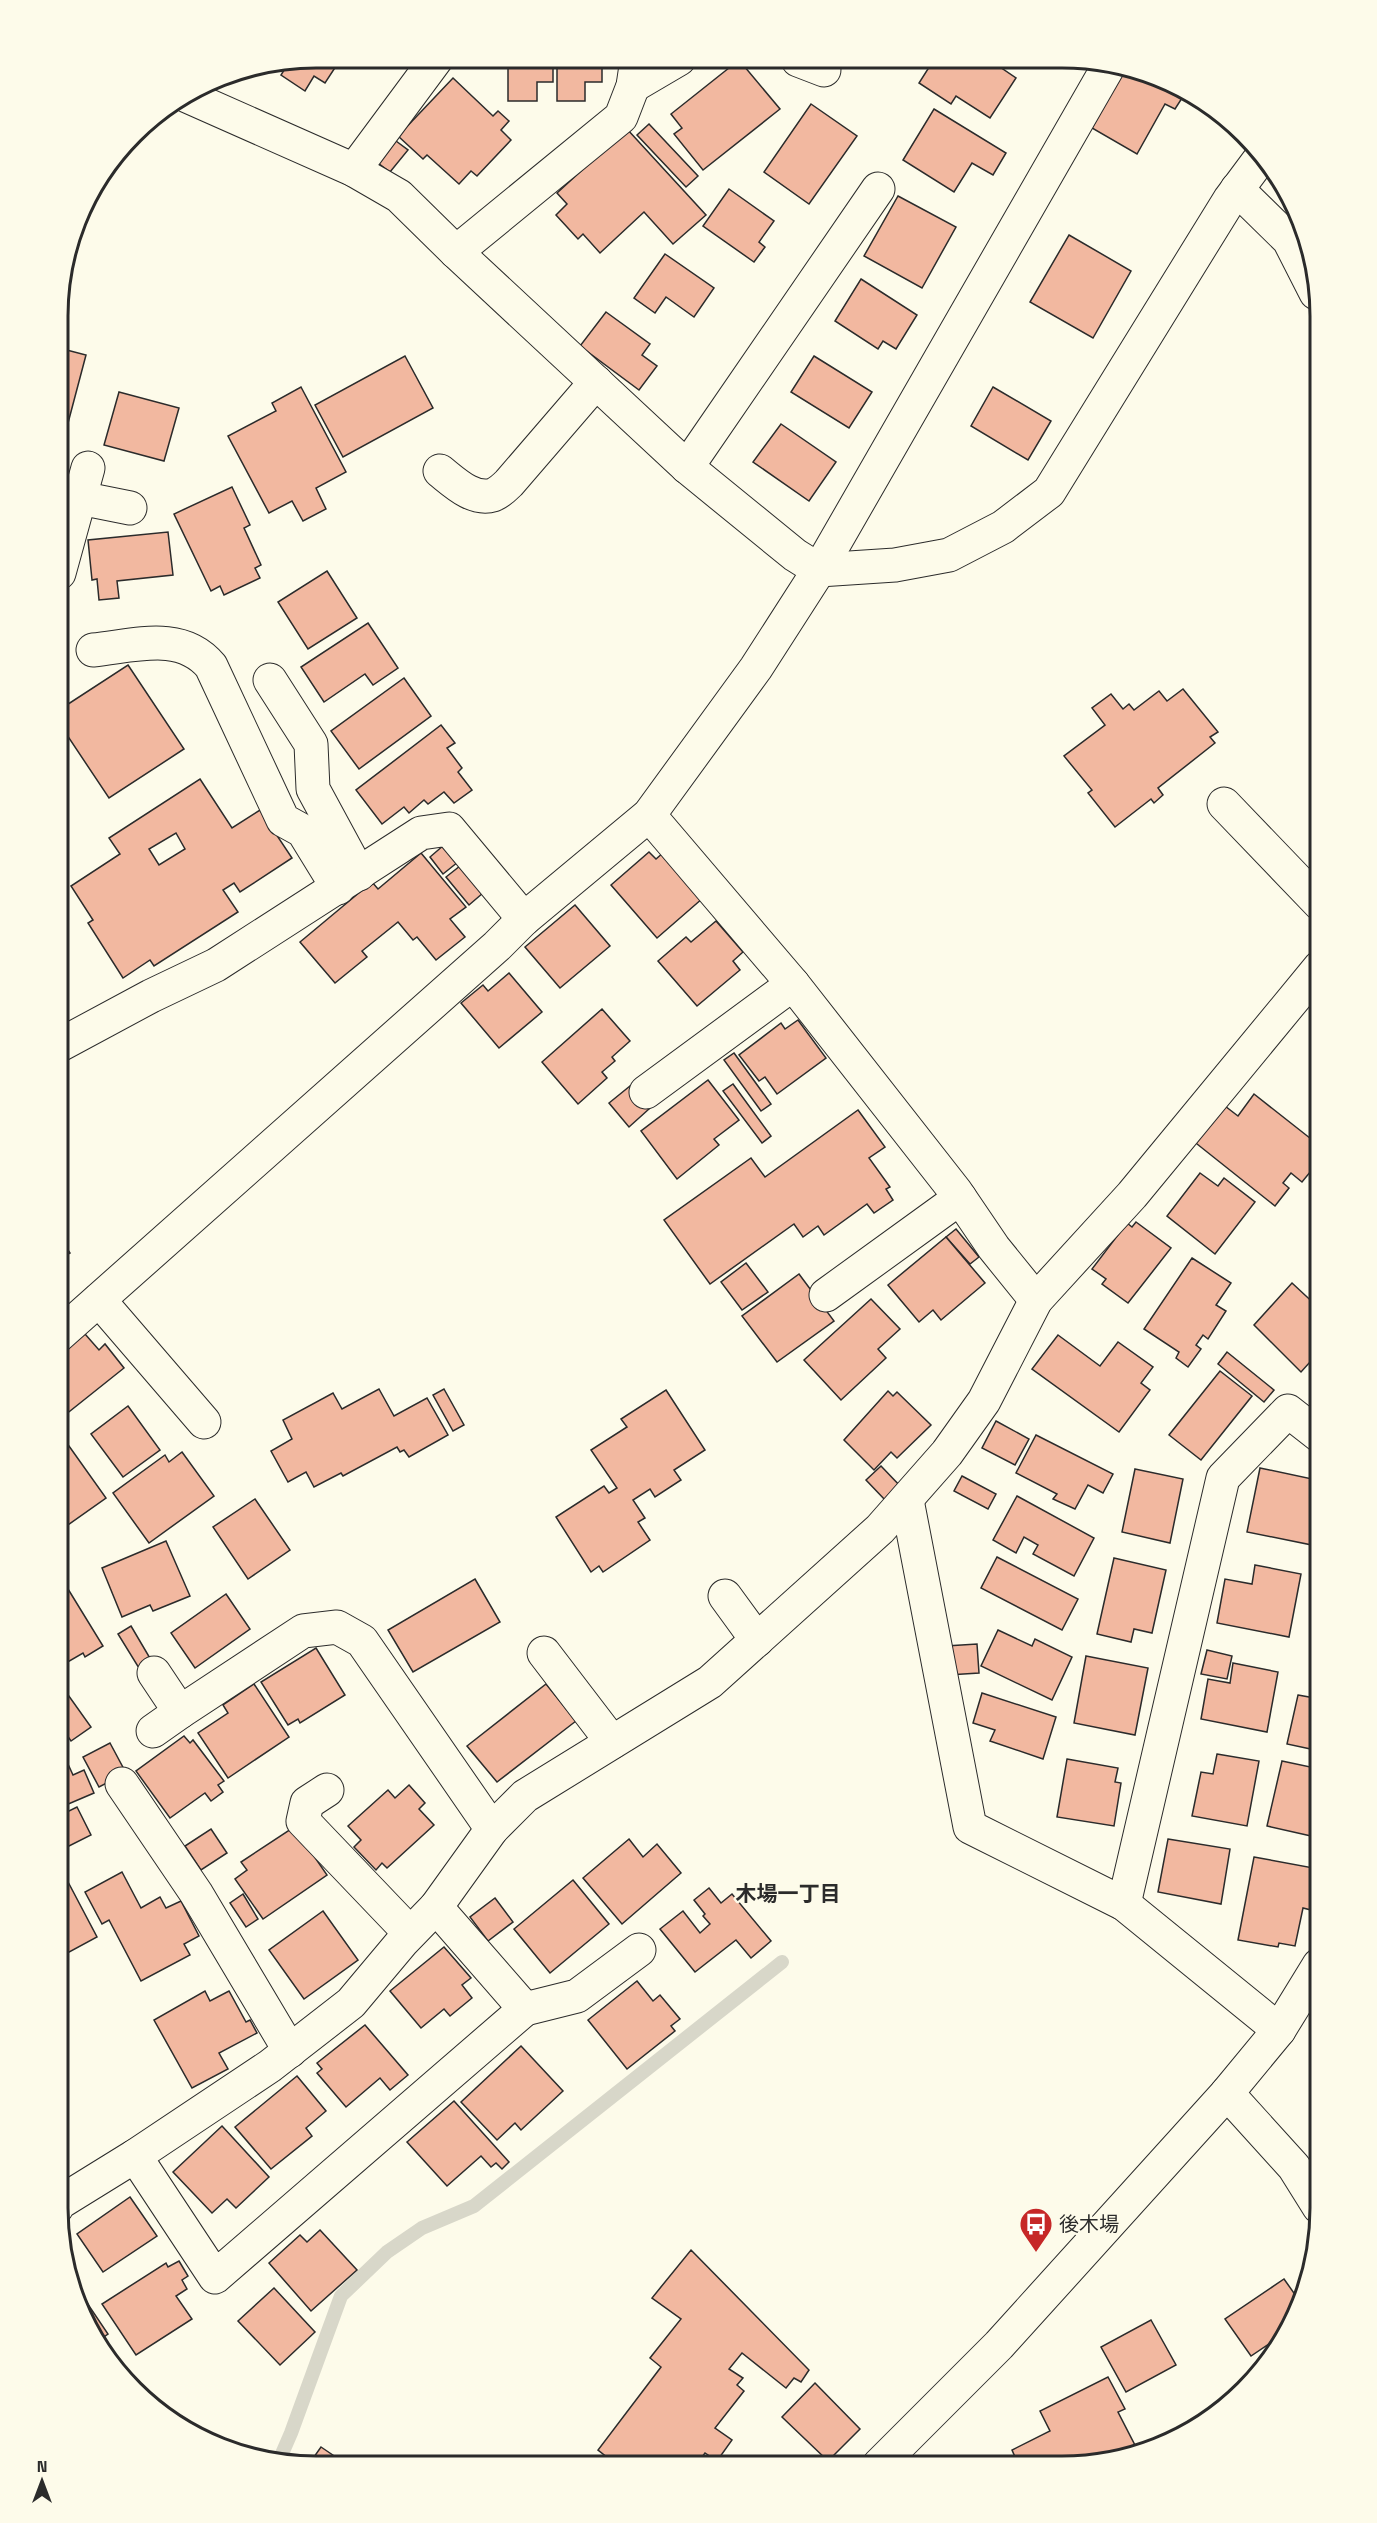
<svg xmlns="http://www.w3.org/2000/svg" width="1377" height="2523" viewBox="0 0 1377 2523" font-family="'Space Grotesk','Noto Sans JP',sans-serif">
<rect width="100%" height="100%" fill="#fdfbea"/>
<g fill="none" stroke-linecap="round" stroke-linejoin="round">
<path stroke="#d8d7c9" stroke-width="14" d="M278,2463L291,2433L341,2296L387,2252L422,2228L474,2206L782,1962"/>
</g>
<g fill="#f2b8a0" stroke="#2b2b2b" stroke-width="1.5" fill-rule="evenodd">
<path d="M316,57H342L325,83L314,76L305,91L281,75L289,62Z"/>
<path d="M508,58H553V82H537V101H508Z"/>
<path d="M557,58L602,59V82H585V101H557Z"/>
<path d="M739,60L780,109L703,170L674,134L682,128L671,114Z"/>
<path d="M933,61H991L1016,78L990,118L956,96L951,104L919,83Z"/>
<path d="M1126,67L1175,84L1232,121L1239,129L1182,98L1175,109L1165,104L1137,154L1092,128Z"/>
<path d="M453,78L493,116L498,111L509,121L501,130L511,140L477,176L471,171L459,184L427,155L423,159L398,136Z"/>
<path d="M811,104L857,136L809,204L764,172Z"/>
<path d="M934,109L1006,153L993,175L972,163L954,192L903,160Z"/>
<path d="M649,124L698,176L686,187L637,135Z"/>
<path d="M627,129L706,215L673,244L644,212L600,253L583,234L578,239L556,215L567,204L557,193Z"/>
<path d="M396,141L408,150L390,172L378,163Z"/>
<path d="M729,189L774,221L759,242L765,247L754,262L703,226Z"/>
<path d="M898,196L956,227L922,288L864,256Z"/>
<path d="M1069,235L1131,271L1093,338L1030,302Z"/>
<path d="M665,254L714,288L694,317L666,297L655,313L634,298Z"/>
<path d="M861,279L917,315L896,349L883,341L878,349L835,321Z"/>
<path d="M606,312L650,344L642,355L657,366L639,390L580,346Z"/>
<path d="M59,348L86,355L68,423L59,421Z"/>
<path d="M405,356L433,408L343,457L315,405Z"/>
<path d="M814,356L872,392L849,428L791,392Z"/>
<path d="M301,387L346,472L316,488L326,509L303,521L292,501L269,513L228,436L276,411L272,403Z"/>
<path d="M993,387L1051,421L1028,460L971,426Z"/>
<path d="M119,392L179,408L164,461L104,445Z"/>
<path d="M781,424L836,462L809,501L753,462Z"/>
<path d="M232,487L250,525L244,528L261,565L255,568L260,578L224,595L220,586L211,591L174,514Z"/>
<path d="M168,532L173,575L117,581L119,598L99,600L97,579L92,580L88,540Z"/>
<path d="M327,571L357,618L308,649L278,602Z"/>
<path d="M368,623L398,668L373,685L365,674L324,702L301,667Z"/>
<path d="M128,665L184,749L109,798L59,723V710Z"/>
<path d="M404,678L431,716L359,769L331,731Z"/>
<path d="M1183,689L1218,732L1210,737L1215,743L1158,788L1163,795L1154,803L1151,799L1115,827L1088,793L1092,790L1064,756L1105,725L1092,708L1111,694L1123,709L1129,704L1134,710L1159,691L1167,701Z"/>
<path d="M441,725L455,743L447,748L462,768L458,772L472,790L454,803L444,792L428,804L424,800L409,813L404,807L382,824L356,790Z"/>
<path d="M200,779L232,828L260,810L292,858L240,892L234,883L223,890L238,912L154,966L150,960L123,978L88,923L93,920L71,886L120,854L109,838ZM176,833L185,849L159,865L149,849Z"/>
<path d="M444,845L458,862L443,874L430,857Z"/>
<path d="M649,852L656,859L664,852L703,898L657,938L611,885Z"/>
<path d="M421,853L466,907L450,919L465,937L436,960L417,937L413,940L398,922L362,951L367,957L335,983L300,942L372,882L378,889Z"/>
<path d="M460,866L483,893L469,905L446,877Z"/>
<path d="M575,905L610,946L560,988L525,947Z"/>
<path d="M716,921L743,952L733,961L740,970L697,1006L658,961L686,937L691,942Z"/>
<path d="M509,973L542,1012L499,1048L461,1003L483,985L488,991Z"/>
<path d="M602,1009L630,1041L612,1057L615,1061L602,1072L607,1078L578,1104L542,1062Z"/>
<path d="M798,1020L826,1058L777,1094L765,1077L759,1081L739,1055L781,1023L785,1029Z"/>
<path d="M734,1053L771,1104L761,1111L724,1060Z"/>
<path d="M708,1080L739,1120L714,1139L719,1145L677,1179L641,1131Z"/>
<path d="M733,1084L771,1136L762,1143L723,1091Z"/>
<path d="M630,1086L649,1109L629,1127L609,1103Z"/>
<path d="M1254,1094L1320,1146V1160L1302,1182L1291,1173L1283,1183L1289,1188L1275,1206L1192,1140L1221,1103L1238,1116Z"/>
<path d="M858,1110L885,1147L869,1158L890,1187L886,1189L893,1200L874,1213L867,1204L824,1235L818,1226L803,1237L794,1224L710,1284L664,1220L751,1158L765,1177Z"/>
<path d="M1200,1173L1218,1186L1224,1178L1255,1202L1215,1254L1167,1216Z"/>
<path d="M1136,1222L1171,1248L1128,1303L1102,1284L1106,1279L1092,1269L1127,1223L1132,1227Z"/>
<path d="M956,1229L979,1257L970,1264L946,1237Z"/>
<path d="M58,1235L70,1253L58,1260Z"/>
<path d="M946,1237L985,1283L941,1320L933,1310L919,1322L888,1285Z"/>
<path d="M1192,1258L1231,1283L1216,1305L1226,1311L1208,1339L1203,1335L1196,1345L1201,1349L1188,1367L1176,1358L1179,1352L1144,1329Z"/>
<path d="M746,1263L768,1292L742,1310L721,1282Z"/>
<path d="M799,1274L834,1321L777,1362L742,1316Z"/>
<path d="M1292,1283L1320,1309V1351L1301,1372L1254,1325Z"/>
<path d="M871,1299L900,1329L878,1349L886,1358L841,1400L804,1360Z"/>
<path d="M85,1334L99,1350L105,1344L124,1368L60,1419L58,1355Z"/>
<path d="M1058,1335L1100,1366L1118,1342L1153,1367L1141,1383L1150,1390L1119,1432L1032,1369Z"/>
<path d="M1227,1352L1274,1390L1264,1402L1218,1364Z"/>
<path d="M1220,1371L1252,1396L1201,1460L1169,1435Z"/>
<path d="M379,1389L394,1416L427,1398L448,1435L409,1457L404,1450L400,1452L397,1447L343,1476L341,1473L314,1487L306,1472L288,1482L271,1451L292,1439L283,1420L333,1393L342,1409Z"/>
<path d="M444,1389L464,1425L453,1431L433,1395Z"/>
<path d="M666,1390L705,1450L674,1470L681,1480L655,1497L650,1489L633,1500L645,1518L638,1522L650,1540L603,1572L599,1566L591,1572L556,1517L604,1486L609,1493L617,1488L591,1450L627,1427L621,1419Z"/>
<path d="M888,1391L893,1396L897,1392L931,1425L897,1458L891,1452L874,1470L844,1440Z"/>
<path d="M128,1406L160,1450L123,1477L91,1434Z"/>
<path d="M996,1421L1029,1439L1015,1465L982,1448Z"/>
<path d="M1036,1435L1113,1474L1103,1493L1088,1485L1075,1509L1053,1499L1057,1494L1016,1473Z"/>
<path d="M64,1439L106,1498L58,1532V1444Z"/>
<path d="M182,1452L214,1496L149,1543L113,1493L165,1455L169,1462Z"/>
<path d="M881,1466L902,1488L886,1501L866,1480Z"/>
<path d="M1260,1468L1317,1480L1312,1504L1320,1506V1510L1312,1545L1247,1532Z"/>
<path d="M1135,1469L1183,1479L1170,1543L1122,1532Z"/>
<path d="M962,1476L996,1494L988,1509L954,1491Z"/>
<path d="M1017,1496L1094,1538L1074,1576L1033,1554L1038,1545L1024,1537L1016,1553L993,1540Z"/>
<path d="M255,1499L290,1550L248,1579L213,1527Z"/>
<path d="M166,1541L190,1596L153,1611L150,1605L122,1617L102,1568Z"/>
<path d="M997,1557L1078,1599L1062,1630L981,1588Z"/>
<path d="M1114,1558L1166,1570L1152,1633L1134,1629L1131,1642L1097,1634Z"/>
<path d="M1255,1565L1301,1574L1289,1637L1217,1623L1225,1579L1252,1584Z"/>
<path d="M475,1579L500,1622L413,1672L388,1630Z"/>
<path d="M68,1589L103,1646L85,1657L83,1653L66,1663L62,1656L58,1659V1595Z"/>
<path d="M226,1594L250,1629L195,1668L171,1633Z"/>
<path d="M131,1626L154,1665L142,1673L118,1634Z"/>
<path d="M998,1630L1032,1646L1035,1639L1072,1657L1052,1700L981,1666Z"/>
<path d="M977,1644L979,1673L948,1675L946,1646Z"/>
<path d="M316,1648L345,1695L300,1723L298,1719L288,1725L261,1682Z"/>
<path d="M1207,1650L1232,1656L1227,1679L1201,1674Z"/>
<path d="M1086,1656L1148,1668L1135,1735L1074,1723Z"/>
<path d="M1233,1663L1278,1672L1267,1732L1201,1719L1208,1679L1230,1683Z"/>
<path d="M254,1684L289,1737L228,1778L198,1733L228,1713L223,1705Z"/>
<path d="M546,1684L576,1721L497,1782L467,1746Z"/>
<path d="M66,1692L91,1727L71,1741L58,1722V1698Z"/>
<path d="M982,1693L1056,1717L1043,1759L990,1741L995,1730L973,1723Z"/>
<path d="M1298,1695L1320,1699V1751L1287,1744Z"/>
<path d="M184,1736L190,1743L193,1740L224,1781L218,1785L223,1792L211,1801L205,1793L170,1818L136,1771Z"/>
<path d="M110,1743L126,1773L99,1787L83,1757Z"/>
<path d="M62,1751L73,1775L84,1770L94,1793L66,1805L64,1800L57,1803L58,1753Z"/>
<path d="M1217,1754L1259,1761L1247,1826L1192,1816L1201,1772L1213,1774Z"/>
<path d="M1067,1759L1118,1768L1115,1782L1121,1783L1114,1826L1057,1817Z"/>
<path d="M1282,1761L1320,1769V1838L1267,1826Z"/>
<path d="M409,1785L425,1803L419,1809L434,1825L387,1868L382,1863L376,1870L354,1847L361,1840L348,1826L388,1790L395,1798Z"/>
<path d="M77,1807L91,1835L59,1851L57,1811L63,1808L65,1813Z"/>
<path d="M294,1827L327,1875L263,1919L235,1879L247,1870L241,1862Z"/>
<path d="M211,1829L227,1853L201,1870L185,1846Z"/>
<path d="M629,1839L643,1857L657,1844L681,1873L622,1924L583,1878Z"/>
<path d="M1168,1839L1230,1849L1221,1904L1158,1892Z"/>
<path d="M1254,1857L1319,1869L1311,1910L1303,1908L1295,1946L1279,1943L1278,1947L1238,1940Z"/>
<path d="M57,1861L97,1937L60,1957L57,1951Z"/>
<path d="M122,1872L141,1908L160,1897L166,1908L181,1901L199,1936L184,1944L190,1955L141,1981L109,1920L102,1924L85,1892Z"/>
<path d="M573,1880L609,1924L550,1973L514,1929Z"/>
<path d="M709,1888L721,1903L732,1894L771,1941L751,1958L736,1940L695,1972L660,1929L683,1911L700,1933L710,1924L703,1916L705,1914L694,1900Z"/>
<path d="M243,1894L258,1919L246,1927L230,1903Z"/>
<path d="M495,1898L513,1922L488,1941L470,1917Z"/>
<path d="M323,1911L358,1960L304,1999L269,1950Z"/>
<path d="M444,1947L471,1978L462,1985L472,1998L450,2016L444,2009L421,2028L390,1991Z"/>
<path d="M637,1981L653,2001L660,1995L680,2019L671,2026L675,2031L627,2069L588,2020Z"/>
<path d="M205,1991L210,2001L229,1991L246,2022L250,2020L257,2033L219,2053L228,2069L192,2088L154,2020Z"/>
<path d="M365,2025L408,2075L390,2090L380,2078L346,2107L317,2073L322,2069L317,2063Z"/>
<path d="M521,2046L563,2091L521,2130L515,2123L497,2140L461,2102Z"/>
<path d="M297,2076L326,2111L306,2128L312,2136L271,2169L235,2127Z"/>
<path d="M454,2101L509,2162L502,2169L496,2163L491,2167L481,2156L447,2186L407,2142Z"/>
<path d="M222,2126L269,2177L236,2208L227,2199L212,2213L173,2172Z"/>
<path d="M130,2197L157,2236L103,2272L77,2234Z"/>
<path d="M320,2230L357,2270L311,2311L269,2263L300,2235L307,2242Z"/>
<path d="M691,2250L809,2370L801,2382L794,2378L786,2388L742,2353L729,2369L743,2378L737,2385L744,2391L715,2428L732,2440L717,2461L705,2453L696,2465H617L598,2450L661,2367L650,2358L681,2319L652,2298Z"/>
<path d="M179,2261L188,2276L182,2280L187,2289L176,2296L192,2319L136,2355L102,2304L166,2263L168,2267Z"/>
<path d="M1284,2279L1301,2303L1300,2306L1285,2333L1251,2356L1225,2319Z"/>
<path d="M75,2285L108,2334L98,2341L71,2291L70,2288Z"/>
<path d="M274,2288L315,2332L280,2365L238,2321Z"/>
<path d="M1151,2320L1176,2365L1126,2392L1101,2347Z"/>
<path d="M1108,2377L1125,2409L1118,2412L1139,2453L1061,2466H1019L1012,2450L1050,2431L1040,2411Z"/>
<path d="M815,2383L860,2429L828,2461L782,2417Z"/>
<path d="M321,2447L346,2464H309Z"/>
</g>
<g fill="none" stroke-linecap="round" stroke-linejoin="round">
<defs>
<g id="minor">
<path d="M798,60L824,70"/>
<path d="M633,86L679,59"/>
<path d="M187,96L354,170L399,196L456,252L687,467L795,555L819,570L895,565L949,555L1003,527L1049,492L1230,199L1262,156"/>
<path d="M354,170L437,58"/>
<path d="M1237,189L1289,240L1316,293"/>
<path d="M456,252L621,117L633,86L637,59"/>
<path d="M687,467L878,189"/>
<path d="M440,471C454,482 473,501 493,495C498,493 505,487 509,483L596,382"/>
<path d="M80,498L130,508"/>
<path d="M59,573L88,468"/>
<path d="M93,650C134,646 181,630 211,666L283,820L303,831L338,888"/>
<path d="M270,680L311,744L313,789L359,874"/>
<path d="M1224,804L1320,904"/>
<path d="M649,815L793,984L956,1192L994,1248L1036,1300"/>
<path d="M58,1046L151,996L216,965L421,833L449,829L524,919"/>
<path d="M646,1092L793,984"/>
<path d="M826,1295L960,1198"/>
<path d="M99,1300L204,1422"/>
<path d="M58,1336L497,946L524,919L649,815L756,668L819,570L1111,62"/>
<path d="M907,1500L970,1827L1124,1904L1279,2030"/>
<path d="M725,1596L757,1640"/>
<path d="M544,1653L612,1742"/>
<path d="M154,1673L180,1712L303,1631L337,1627L362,1641L492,1829"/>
<path d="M153,1731L180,1712"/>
<path d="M122,1784L196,1893L290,2051"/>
<path d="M327,1790L307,1803L303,1821L410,1933"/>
<path d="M1124,1904L1223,1478L1288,1411L1320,1436"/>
<path d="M525,2009L577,1996L639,1950"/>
<path d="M1227,2093L1294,2167L1319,2207"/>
<path d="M135,2156L215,2277L525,2009L436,1907"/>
<path d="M57,2207L59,2203L135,2156L270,2066L351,2003L403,1941L436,1907L492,1829L525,1796L710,1682L880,1529L947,1453L984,1401L1036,1300L1132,1195L1320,967"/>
<path d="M879,2465L999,2345L1227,2093L1279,2030L1319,1965"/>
</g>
</defs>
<use href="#minor" stroke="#2b2b2b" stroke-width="35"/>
<use href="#minor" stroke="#fdfbea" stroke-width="33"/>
</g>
<defs>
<symbol id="bus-pin" viewBox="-11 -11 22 30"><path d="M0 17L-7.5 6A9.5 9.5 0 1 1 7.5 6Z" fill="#c62828" stroke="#fdfbea"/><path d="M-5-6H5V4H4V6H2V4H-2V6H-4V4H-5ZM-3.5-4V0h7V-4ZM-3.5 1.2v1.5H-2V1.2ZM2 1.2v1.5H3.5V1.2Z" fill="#fff"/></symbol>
</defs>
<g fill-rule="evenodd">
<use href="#bus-pin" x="1017" y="2205" width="38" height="52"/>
</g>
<g text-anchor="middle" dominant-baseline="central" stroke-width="4.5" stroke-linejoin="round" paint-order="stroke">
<g font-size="20" fill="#2b2b2b" stroke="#fdfbea" text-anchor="start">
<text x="1059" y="2224">後木場</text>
</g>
<g font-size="21" font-weight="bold" fill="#2b2b2b" stroke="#fdfbea">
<text x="788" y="1893">木場一丁目</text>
</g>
</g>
<path d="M0 0H1377V2523H0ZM316 68H1062A248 248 0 0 1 1310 316V2208A248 248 0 0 1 1062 2456H316A248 248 0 0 1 68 2208V316A248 248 0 0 1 316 68Z" fill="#fdfbea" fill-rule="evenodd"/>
<path fill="none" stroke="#2b2b2b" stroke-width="3" d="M316 68H1062A248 248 0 0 1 1310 316V2208A248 248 0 0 1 1062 2456H316A248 248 0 0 1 68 2208V316A248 248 0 0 1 316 68Z"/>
<g transform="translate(42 2481)" stroke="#fdfbea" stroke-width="4.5" paint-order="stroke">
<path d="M0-4.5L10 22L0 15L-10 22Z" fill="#2b2b2b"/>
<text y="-9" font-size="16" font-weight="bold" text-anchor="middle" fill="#2b2b2b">N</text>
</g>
</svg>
